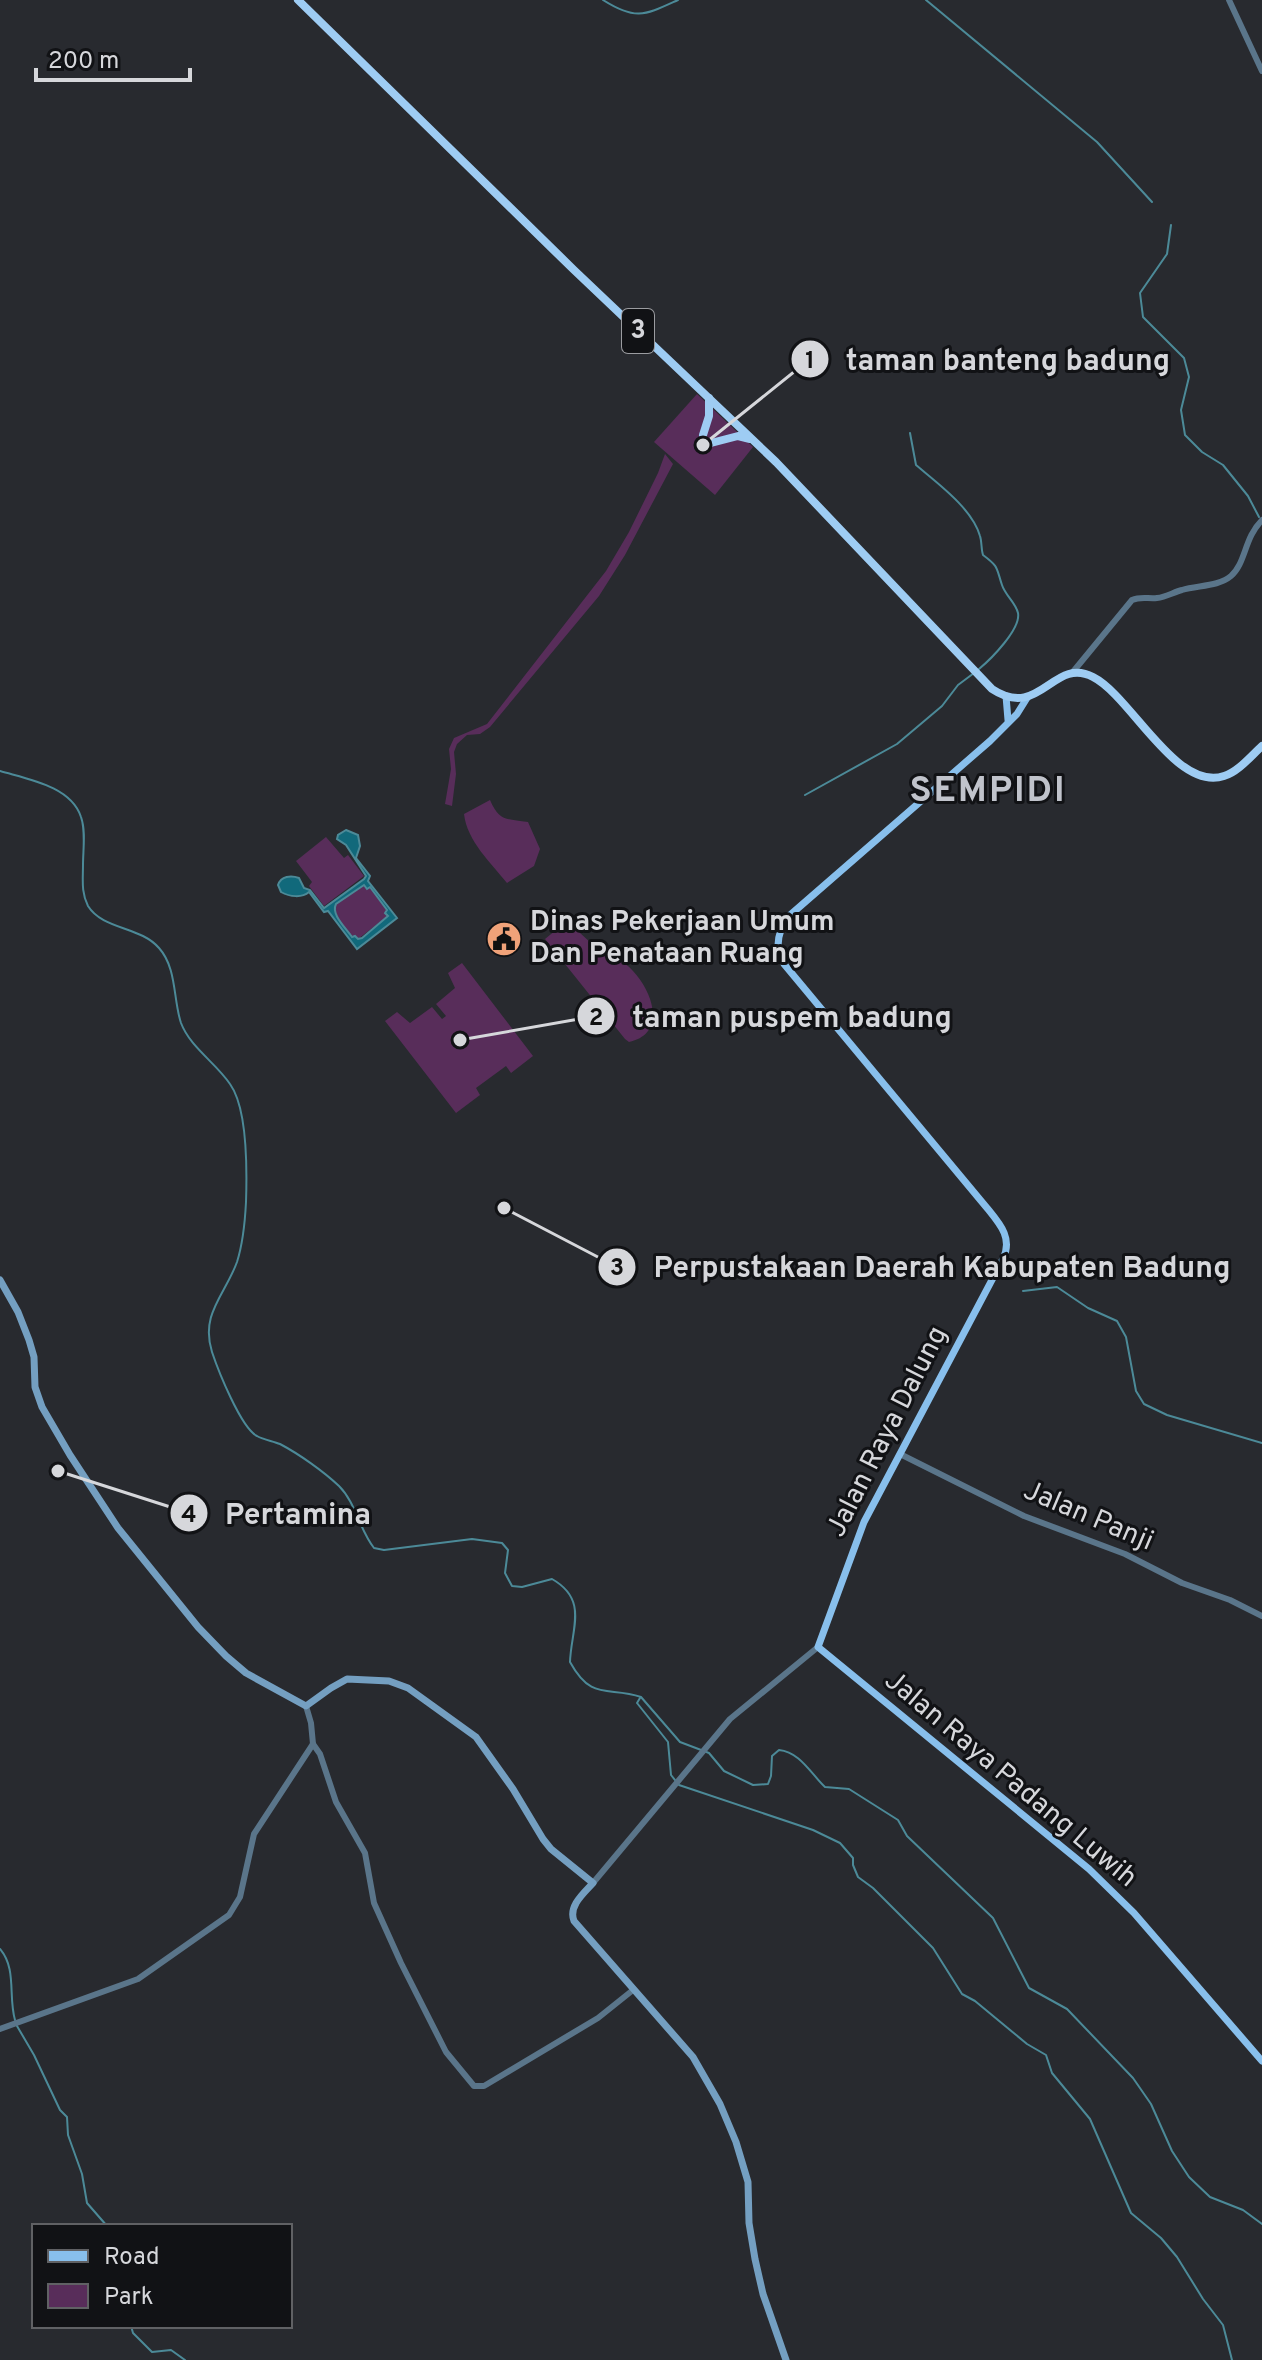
<svg xmlns="http://www.w3.org/2000/svg" width="1262" height="2360" viewBox="0 0 1262 2360" font-family="Overpass,sans-serif">
<rect width="100%" height="100%" fill="#282a2f"/>
<g fill="#582d5a">
<path d="M697,394L753,447L715,495L654,442Z"/>
<path d="M665,454L673,464L625,555L599,596L490,727L480,734L467,735L457,744L454,752L456,774L452,806L445,804L451,769L449,749L454,738L487,724L606,571L629,532L658,473Z"/>
<path d="M490,800C499,821 506,819 528,822L540,849L534,866L507,883C491,863 467,841 464,814Z"/>
<path d="M326,837L344,858L348,855L364,876L324,906L309,886L312,882L296,861Z"/>
<path d="M364,884C374,888 387,905 388,916L358,939C346,934 332,915 336,904Z"/>
<path d="M567,921L604,955C637,955 681,1031 629,1042L625,1039L545,939Z"/>
<path d="M462,963L533,1056L511,1073L506,1066L476,1088L480,1095L456,1113L385,1021L397,1012L410,1023L432,1007L442,1019L446,1016L436,1004L455,988L448,973Z"/>
</g>
<path fill="#11697b" stroke="#4c8a98" stroke-width="2" fill-rule="evenodd" d="M346,830L358,835L360,846L356,858L370,876L368,881L397,918L357,949L328,911L324,912L309,892C302,898 290,897 281,892L278,885C281,876 291,875 299,878L304,888L310,890L324,908L364,879L366,876L346,845L337,839L338,835ZM364,885L367,889L370,887L387,910L385,913L388,916L362,938L358,939L355,936L352,937C344,926 331,914 336,904Z"/>
<g fill="none" stroke-linecap="round" stroke-linejoin="round">
<g stroke="#4c8a98" stroke-width="2">
<path d="M603,0C636,21 645,15 678,0"/>
<path d="M926,0L1097,142L1152,202"/>
<path d="M1171,225L1167,254L1140,293L1143,317L1184,358L1189,377L1181,410L1185,435L1202,452L1223,465L1248,496L1259,517"/>
<path d="M910,433L916,465C937,483 972,508 980,536C982,542 981,549 983,555C999,567 996,567 1002,585C1005,595 1016,603 1018,613C1021,629 991,659 979,669"/>
<path d="M0,771C27,779 71,786 81,817C86,831 83,850 83,865C83,880 81,892 88,906C103,930 140,926 159,948C177,968 173,999 181,1023C190,1047 216,1063 230,1084C248,1109 247,1172 246,1202C245,1222 243,1243 237,1262C225,1295 200,1314 212,1352C218,1370 241,1428 257,1436C264,1440 273,1441 280,1444C299,1454 323,1471 339,1486C356,1503 359,1529 374,1548L384,1550L472,1539L502,1543L508,1550L505,1573L512,1586L522,1587L552,1579C589,1600 571,1629 570,1662C592,1702 608,1686 641,1697L680,1742L709,1753L724,1771L753,1785L768,1784L771,1776L772,1756L779,1750C800,1752 811,1774 825,1787L849,1789L898,1820L907,1836L993,1918L1029,1988L1067,2009L1133,2078L1151,2104L1172,2151L1189,2177L1210,2197L1243,2210L1262,2224"/>
<path d="M805,795L897,744L942,706L958,685L974,673"/>
<path d="M1023,1291L1057,1287L1088,1308L1117,1321L1126,1337L1136,1391L1144,1404L1167,1415L1262,1443"/>
<path d="M640,1698L637,1703L668,1742L671,1775L679,1785L813,1830L840,1843L853,1858V1865L858,1877L873,1888L933,1948L962,1994L975,2001L1027,2044L1046,2055L1052,2073L1090,2119L1131,2213L1161,2238L1177,2257L1203,2299L1223,2325L1232,2360"/>
<path d="M0,1949C17,1969 8,1996 15,2020"/>
<path d="M17,2026L34,2055L60,2110L67,2117L68,2135L82,2174L87,2203L107,2226"/>
<path d="M131,2326L133,2333L152,2352L171,2350L185,2360"/>
</g>
<g stroke="#5a758a" stroke-width="6">
<path d="M1229,0L1262,71"/>
<path d="M1072,673L1132,600C1141,596 1148,599 1157,598C1166,597 1174,592 1182,590C1197,585 1218,587 1231,576C1246,563 1244,538 1262,520"/>
<path d="M900,1454L1024,1516L1125,1554L1182,1583L1230,1600L1262,1616"/>
<path d="M313,1744L320,1754L336,1802L365,1853L374,1903L401,1963L446,2052L474,2086H484L598,2018L633,1990"/>
<path d="M593,1883L730,1719L818,1647"/>
<path d="M0,2029L138,1979L229,1915L240,1897L254,1834L313,1744L311,1723L306,1706"/>
</g>
<path stroke="#749fc1" stroke-width="7" d="M0,1280L18,1312L29,1340L34,1357L35,1387L42,1407L70,1455L118,1528L198,1627L226,1656L246,1673L306,1706L331,1688L347,1679L389,1681L408,1688L476,1737L513,1789L543,1839L551,1849L593,1883C584,1893 568,1906 574,1921L693,2057L720,2104L736,2142L748,2182L749,2223L755,2259L763,2294L786,2360"/>
<g stroke="#88bfec" stroke-width="7">
<path d="M1006,696L1008,720"/>
<path d="M1027,698L1017,714L990,741L789,916C778,931 774,948 784,964L987,1208C1000,1224 1013,1238 1003,1259L864,1522L818,1647L1089,1869L1134,1913L1262,2061"/>
</g>
<g stroke="#9eccf3" stroke-width="8">
<path d="M298,0L574,270L776,462L992,689C1040,721 1053,656 1093,677C1131,696 1176,792 1224,776C1238,772 1251,756 1262,746"/>
<path d="M703,435L709,416V398"/>
<path d="M711,443L738,436L750,439"/>
</g>
</g>
<defs>
<symbol id="civic-disc" viewBox="-11 -11 22 22"><circle r="9.5" fill="#f0a279" stroke="#111215"/><path d="M-.6-6.5H3V-4.5H.6V-3L4-1V1h2V6H-6V1h2V-1L-.6-3ZM-1.2 2.5V6h2.4V2.5Z" fill="#111"/></symbol>
</defs>
<g fill-rule="evenodd">
<use href="#civic-disc" x="484" y="919" width="40" height="40"/>
</g>
<g text-anchor="middle" dominant-baseline="central" stroke-width="6" stroke-linejoin="round" paint-order="stroke">
<rect fill="#111215" stroke="#9b9ca0" stroke-width="2" x="622" y="309" width="32" height="44" rx="6"/>
<g font-size="26" font-weight="bold" fill="#d6d7db">
<text x="638" y="331">3</text>
</g>
<g font-size="28" font-weight="bold" fill="#d6d7db" stroke="#111215" text-anchor="start">
<text x="530" y="923">Dinas Pekerjaan Umum<tspan x="530" dy="32">Dan Penataan Ruang</tspan></text>
</g>
<g font-size="28" fill="#d6d7db" stroke="#111215">
<text transform="translate(888 1432) rotate(-63)">Jalan Raya Dalung</text>
<text transform="translate(1088 1517) rotate(23)">Jalan Panji</text>
<text transform="translate(1010 1780) rotate(40)">Jalan Raya Padang Luwih</text>
</g>
<g font-size="36" font-weight="bold" letter-spacing="2" fill="#c0c3cb" stroke="#111215">
<text x="988" y="792">SEMPIDI</text>
</g>
</g>
<path fill="none" stroke="#d6d7db" stroke-width="3" d="M703 445L810 359M460 1040L596 1016M504 1208L617 1267M58 1471L189 1513"/>
<g fill="#d6d7db" stroke="#111215" stroke-width="3">
<circle cx="703" cy="445" r="8"/>
<circle cx="460" cy="1040" r="8"/>
<circle cx="504" cy="1208" r="8"/>
<circle cx="58" cy="1471" r="8"/>
<circle cx="810" cy="359" r="20"/>
<circle cx="596" cy="1016" r="20"/>
<circle cx="617" cy="1267" r="20"/>
<circle cx="189" cy="1513" r="20"/>
</g>
<g font-size="24" text-anchor="middle" font-weight="bold" fill="#111">
<text x="810" y="368">1</text>
<text x="596" y="1025">2</text>
<text x="617" y="1275">3</text>
<text x="189" y="1522">4</text>
</g>
<g font-size="30" text-anchor="middle" font-weight="bold" fill="#d6d7db" stroke="#111215" stroke-width="6" stroke-linejoin="round" paint-order="stroke">
<text x="1008" y="370">taman banteng badung</text>
<text x="792" y="1027">taman puspem badung</text>
<text x="942" y="1277">Perpustakaan Daerah Kabupaten Badung</text>
<text x="298" y="1524">Pertamina</text>
</g>
<rect x="32" y="2224" width="260" height="104" fill="#111215" stroke="#606164" stroke-width="2"/>
<rect x="48" y="2250" width="40" height="12" fill="#88bfec" stroke="#606164" stroke-width="2"/>
<text x="104" y="2264" font-size="24" fill="#d6d7db">Road</text>
<rect x="48" y="2284" width="40" height="24" fill="#582d5a" stroke="#606164" stroke-width="2"/>
<text x="104" y="2304" font-size="24" fill="#d6d7db">Park</text>
<path d="M36 68v12h154v-12" fill="none" stroke="#d6d7db" stroke-width="4"/>
<text x="48" y="68" font-size="24" fill="#d6d7db" stroke="#111215" stroke-width="6" paint-order="stroke">200 m</text>
</svg>
